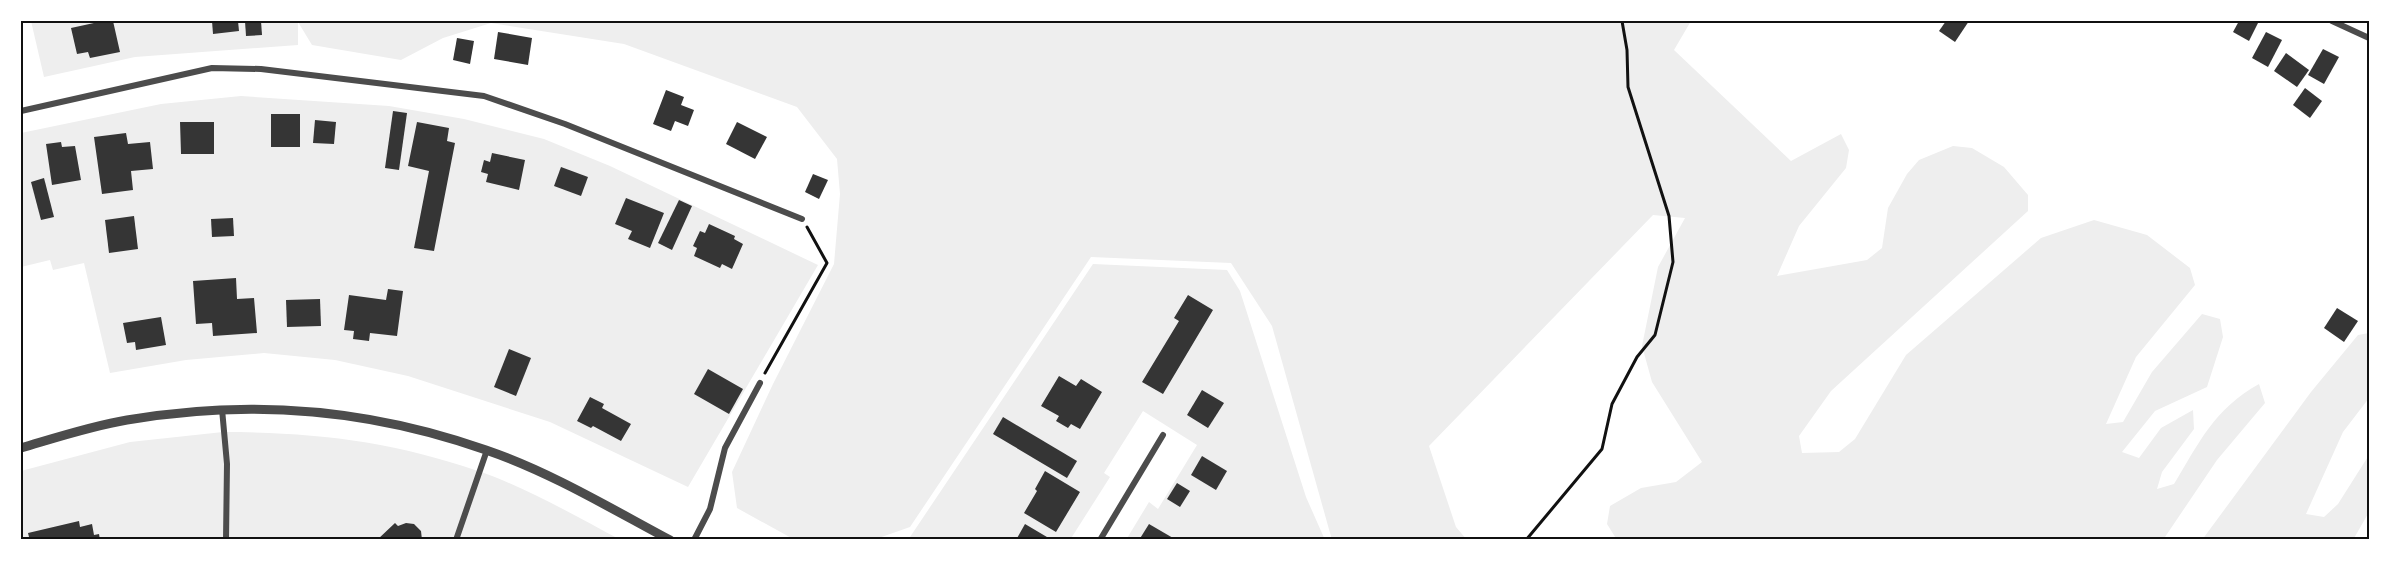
<svg xmlns="http://www.w3.org/2000/svg" width="2390" height="561" viewBox="0 0 2390 561" font-family="'Golos Text',sans-serif">
<rect width="100%" height="100%" fill="#fff"/>
<g fill="#eee">
<path d="M31,21H1691L1674,50L1791,161L1841,134L1849,150L1846,168L1799,226L1777,276L1867,260L1882,248L1888,208L1907,174L1919,160L1953,146L1972,148L2004,167L2028,195V211L1831,391L1799,436L1802,453L1839,452L1855,439L1906,355L2041,238L2094,220L2147,235L2190,268L2195,285L2136,357L2106,424L2123,422L2152,372L2202,314L2220,319L2223,337L2207,387L2155,411L2122,452L2139,458L2161,428L2193,410L2194,429L2162,472L2157,489L2174,484C2199,443 2214,409 2259,384L2265,403L2217,460L2163,540H1617L1607,524L1610,506L1641,488L1676,482L1702,462L1652,382L1642,346L1658,267L1685,218L1653,215L1429,446L1456,527L1467,540H1332L1272,326L1231,263L1091,257L910,527L873,540H795L737,508L732,472L773,384L834,264L840,194L837,159L797,107L624,44L491,23L443,38L401,60L312,45L298,22V45L135,57L44,77Z"/>
<path d="M241,96L389,106L464,119L544,139L610,166L818,265L688,487L550,422L408,376L335,360L264,353L186,360L110,373L84,263L53,270L50,260L21,267V133L161,104Z"/>
<path d="M1093,264L1227,270L1240,291L1306,497L1325,540H1126L1149,502L1158,509L1197,445L1143,411L1104,473L1110,477L1070,540H908Z"/>
<path d="M2369,333V398L2343,432L2306,514L2324,517L2338,504L2369,455V512L2353,540H2202L2311,392L2358,335Z"/>
<path d="M223,432C313,432 392,441 478,471C528,488 575,516 621,540H21V471L130,442Z"/>
</g>
<g fill="#353535">
<path d="M103,21H113L120,52L90,58L88,52L77,54L71,28Z"/>
<path d="M212,21H238L239,31L213,34Z"/>
<path d="M245,21H261L262,35L246,36Z"/>
<path d="M1946,21H1969L1955,42L1939,31Z"/>
<path d="M2239,21H2259L2249,41L2233,32Z"/>
<path d="M498,32L532,38L528,65L494,59Z"/>
<path d="M2266,32L2282,40L2268,67L2252,58Z"/>
<path d="M457,38L474,41L470,64L453,60Z"/>
<path d="M2323,49L2339,57L2324,84L2308,75Z"/>
<path d="M2286,53L2309,70L2297,87L2274,71Z"/>
<path d="M2305,88L2322,101L2310,118L2293,105Z"/>
<path d="M666,90L684,97L681,105L694,110L688,126L675,121L671,131L653,124Z"/>
<path d="M393,111L407,113L399,170L385,168Z"/>
<rect x="271" y="114" width="29" height="33"/>
<path d="M315,120L336,122L334,144L313,143Z"/>
<path d="M180,122H214V154H181Z"/>
<path d="M417,122L449,128L447,141L455,143L434,251L414,248L429,171L408,166Z"/>
<path d="M737,122L767,137L755,159L726,144Z"/>
<path d="M126,133L128,144L150,142L153,169L131,171L133,190L102,194L94,137Z"/>
<path d="M61,142L62,147L75,146L81,180L52,185L46,144Z"/>
<path d="M492,153L525,160L519,190L486,182L488,174L481,172L484,160L490,162Z"/>
<path d="M561,167L588,177L581,196L554,186Z"/>
<path d="M813,174L828,180L819,199L805,192Z"/>
<path d="M44,178L54,217L41,220L31,182Z"/>
<path d="M626,198L664,213L650,248L628,239L632,231L615,224Z"/>
<path d="M679,200L692,206L672,250L658,243Z"/>
<path d="M134,216L138,249L109,253L105,220Z"/>
<path d="M233,218L234,236L212,237L211,219Z"/>
<path d="M709,224L735,236L734,239L743,244L732,269L722,264L720,268L694,256L697,248L693,246L700,231L705,233Z"/>
<path d="M236,278L237,299L254,298L257,333L213,336L212,323L196,324L193,281Z"/>
<path d="M388,289L403,291L397,336L370,333L369,341L353,339L354,331L344,330L349,295L386,300Z"/>
<path d="M1188,295L1213,310L1163,394L1142,382L1179,321L1174,318Z"/>
<path d="M320,299L321,326L287,327L286,300Z"/>
<path d="M2337,308L2358,321L2344,342L2324,328Z"/>
<path d="M161,317L166,345L136,350L135,342L127,343L123,323Z"/>
<path d="M509,349L531,358L516,396L494,387Z"/>
<path d="M708,369L743,389L729,414L694,394Z"/>
<path d="M1059,376L1076,386L1081,379L1102,392L1080,429L1071,424L1068,428L1056,421L1059,416L1041,406Z"/>
<path d="M1202,390L1224,403L1208,428L1187,415Z"/>
<path d="M590,397L604,404L602,408L631,424L621,441L593,426L591,428L577,421Z"/>
<path d="M1003,417L1077,461L1067,478L993,434Z"/>
<path d="M1202,456L1227,471L1216,490L1191,475Z"/>
<path d="M1045,471L1080,492L1056,532L1024,513L1037,491L1035,489Z"/>
<path d="M1177,483L1190,491L1180,507L1167,499Z"/>
<path d="M79,521L80,527L92,524L94,535L99,534L100,540H21L29,537L28,533Z"/>
<path d="M395,523L398,526L406,523L414,524L421,531L422,540H377Z"/>
<path d="M1025,524L1052,540H1016Z"/>
<path d="M1149,524L1173,538L1171,540H1139Z"/>
</g>
<g fill="none" stroke-linecap="round" stroke-linejoin="round">
<g stroke="#111" stroke-width="3">
<path d="M765,373L827,263L807,227"/>
<path d="M1526,540L1602,449L1612,404L1637,357L1655,335L1673,262L1669,216L1628,87L1627,50L1622,21"/>
</g>
<g stroke="#4c4c4c" stroke-width="6">
<path d="M2332,21L2369,38"/>
<path d="M21,111L212,68L261,69L484,96L565,124L802,219"/>
<path d="M222,409L227,464L226,540"/>
<path d="M456,540L487,450"/>
<path d="M694,540L710,509L725,448L760,383"/>
<path d="M1100,540L1163,435"/>
</g>
<path stroke="#4c4c4c" stroke-width="9" d="M21,448C55,438 91,426 127,420C248,399 370,409 486,450C550,472 610,508 670,540"/>
</g>
<rect width="2390" height="561" fill="none" stroke="#ffffff" stroke-width="45"/>
<rect x="22" y="22" width="2346" height="516" fill="none" stroke="#111" stroke-width="2"/>
</svg>
